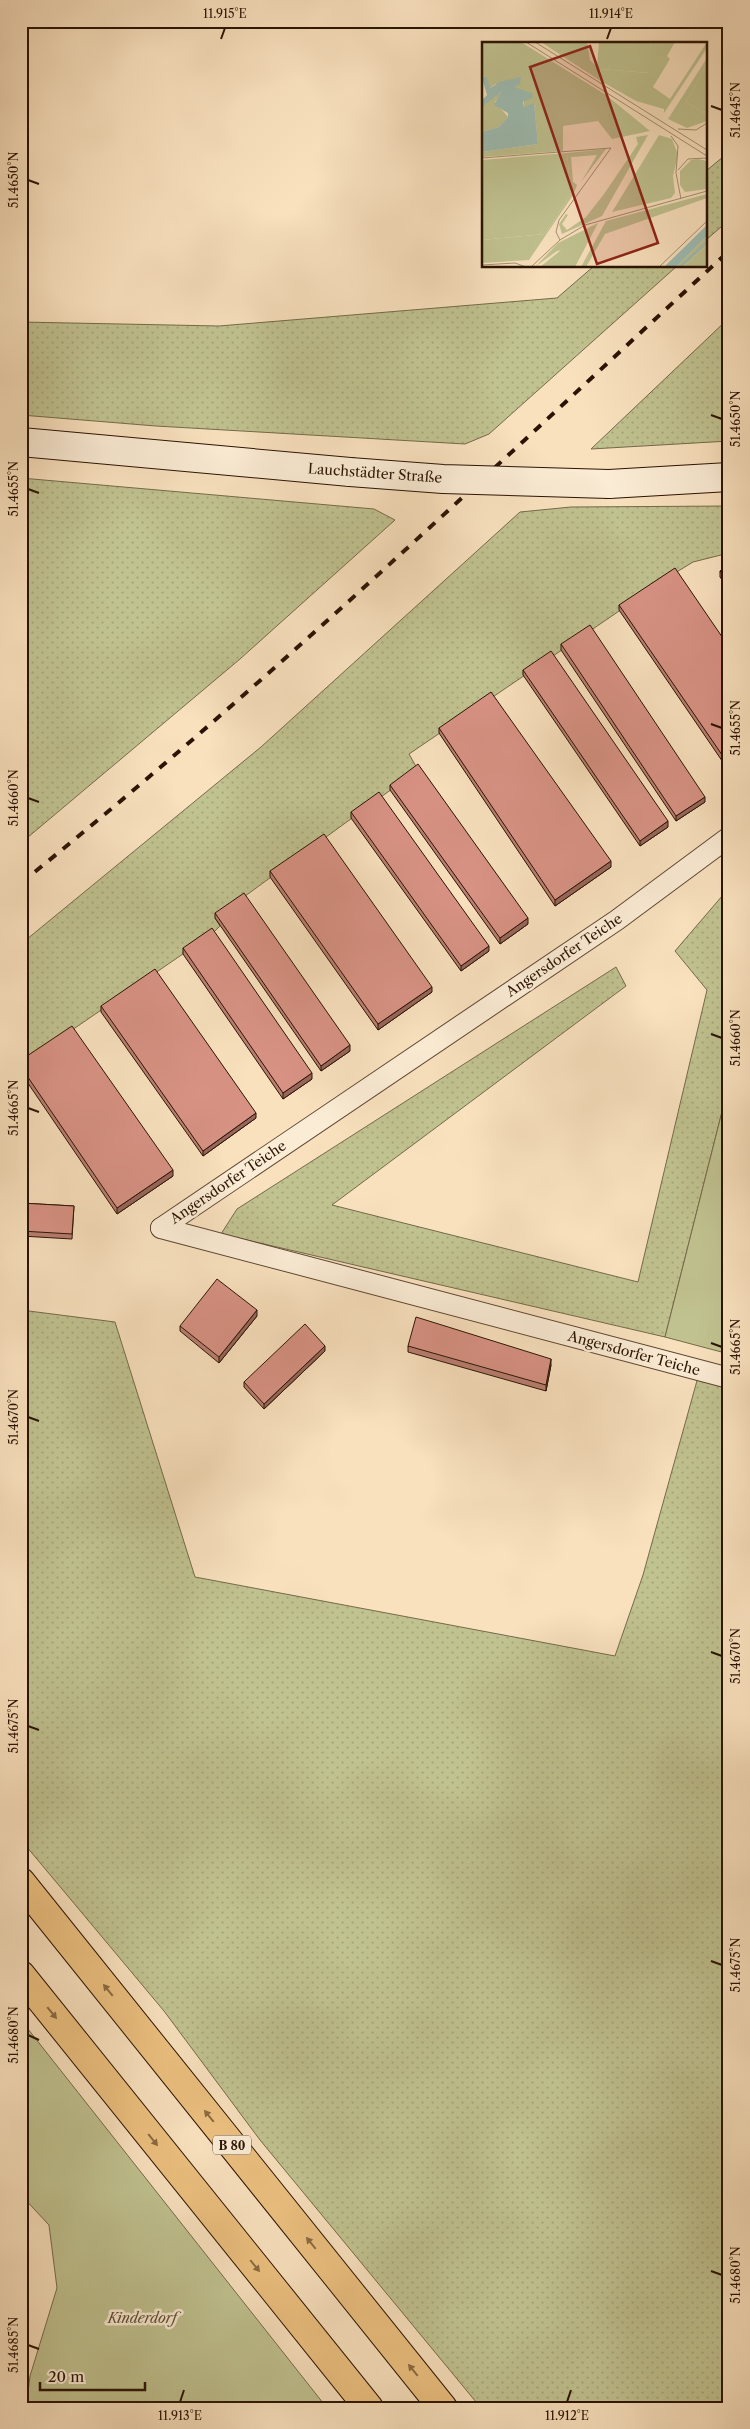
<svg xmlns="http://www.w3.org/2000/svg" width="750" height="2429" viewBox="0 0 750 2429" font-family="'Libre Caslon Text',serif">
<defs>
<pattern id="grass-dots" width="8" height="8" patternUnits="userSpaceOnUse" patternTransform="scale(1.25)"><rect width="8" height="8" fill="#c0c290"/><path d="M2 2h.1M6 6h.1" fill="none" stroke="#a5a67b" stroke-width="1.8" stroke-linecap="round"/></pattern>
</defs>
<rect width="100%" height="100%" fill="#f9e1be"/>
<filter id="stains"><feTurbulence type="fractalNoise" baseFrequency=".004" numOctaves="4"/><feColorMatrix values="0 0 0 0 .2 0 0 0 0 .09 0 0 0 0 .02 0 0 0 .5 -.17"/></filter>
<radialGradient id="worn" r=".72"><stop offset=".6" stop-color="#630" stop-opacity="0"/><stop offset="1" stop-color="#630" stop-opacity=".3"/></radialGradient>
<g fill="url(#grass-dots)" stroke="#756a4a">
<path d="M729,152V220L706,240V171Z"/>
<path d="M594,266H677L489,434L465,444L156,426L21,415V322L219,326L557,298Z"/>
<path d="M729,318V441L591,449Z"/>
<path d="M21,478L374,509L395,520L240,659L21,843Z"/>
<path d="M729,506V553L693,562L675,573L409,754L418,770L215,918L220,926L212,934L21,1065V944L261,747L520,512L571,507Z"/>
<path d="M729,888V1084L665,1337L221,1234L237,1209L616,967L626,986L332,1205L638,1282L707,990L675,951Z"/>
<path d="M21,1310L115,1322L195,1577L615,1656L643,1575L698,1377L729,1385V2408H481L260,2140L164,2011L21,1840Z"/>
</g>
<g fill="#c0c290" stroke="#756a4a">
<path d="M729,1084V1354L665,1337Z"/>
<path d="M28,2029L327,2408H26L30,2376L57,2288L49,2225L21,2195V2041Z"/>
</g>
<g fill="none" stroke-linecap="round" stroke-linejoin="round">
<defs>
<g id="service">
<path d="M161,1228L617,920L729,837"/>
<path d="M161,1228L729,1378"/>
</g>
<g id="secondary">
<path d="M21,442L350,472"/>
<path d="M609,484L729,477"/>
</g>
<g id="trunk">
<path d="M21,1882L443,2408"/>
<path d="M21,1975L369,2408"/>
</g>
</defs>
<use href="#service" stroke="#5e4632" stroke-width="22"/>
<use href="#secondary" stroke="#2a1303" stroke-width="30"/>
<use href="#trunk" stroke="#2a1303" stroke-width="30"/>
<use href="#service" stroke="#fbecd5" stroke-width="20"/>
<use href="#secondary" stroke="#fbecd5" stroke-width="28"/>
<use href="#trunk" stroke="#ecc07f" stroke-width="28"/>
<path stroke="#2a1303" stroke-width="4" stroke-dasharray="9 9" stroke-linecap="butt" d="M21,883C267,685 496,465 729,251"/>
<defs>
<path id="secondary-bridge" d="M350,472L443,479L609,484"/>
</defs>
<use href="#secondary-bridge" stroke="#2a1303" stroke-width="30" stroke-linecap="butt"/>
<use href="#secondary-bridge" stroke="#fbecd5" stroke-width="28"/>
</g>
<g fill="#ba7e72" stroke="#2a1303">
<path d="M729,566V589L720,577V571Z"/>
<path d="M619,605L729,647V771L619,610Z"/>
<path d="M561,644L705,802L676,821L561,650Z"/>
<path d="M523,670L668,827L640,846L523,675Z"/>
<path d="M439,728L611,867L555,906L439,733Z"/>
<path d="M390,785L528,924L500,944L390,790Z"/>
<path d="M351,812L489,951L461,971L351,818Z"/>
<path d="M270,871L432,992L378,1030L270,877Z"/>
<path d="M215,913L350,1051L321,1071L215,918Z"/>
<path d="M183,948L312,1079L283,1099L183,954Z"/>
<path d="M101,1006L256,1118L203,1156L101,1012Z"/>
<path d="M21,1060L173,1176L117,1214L21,1073Z"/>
<path d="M21,1203L74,1206L72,1239L21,1236Z"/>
<path d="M257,1316L219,1363L180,1331V1326Z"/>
<path d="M408,1346L551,1365L546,1391L408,1352Z"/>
<path d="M325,1351L264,1409L244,1387V1382Z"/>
</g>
<g fill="#97665c" stroke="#2a1303">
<path d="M705,797V802L676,821V816Z"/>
<path d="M668,821V827L640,846V841Z"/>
<path d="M611,861V867L555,906V900Z"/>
<path d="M528,918V924L500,944V938Z"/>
<path d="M489,946V951L461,971V966Z"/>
<path d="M432,987V992L378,1030V1024Z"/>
<path d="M350,1045V1051L321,1071V1066Z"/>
<path d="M312,1073V1079L283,1099V1093Z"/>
<path d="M256,1113V1118L203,1156V1151Z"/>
<path d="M173,1170V1176L117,1214V1208Z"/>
<path d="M257,1310V1316L219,1363V1357Z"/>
<path d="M325,1346V1351L264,1409V1404Z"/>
<path d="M551,1359V1365L546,1391V1385Z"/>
</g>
<g fill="#d89284" stroke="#2a1303">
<path d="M729,566V584L720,571Z"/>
<path d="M675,568L729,647V765L619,605Z"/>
<path d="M590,625L705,797L676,816L561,644Z"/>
<path d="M551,651L668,821L640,841L523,670Z"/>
<path d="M491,692L611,861L555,900L439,728Z"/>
<path d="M418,764L528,918L500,938L390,785Z"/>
<path d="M379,792L489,946L461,966L351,812Z"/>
<path d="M324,834L432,987L378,1024L270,871Z"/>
<path d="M244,893L350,1045L321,1066L215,913Z"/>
<path d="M212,928L312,1073L283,1093L183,948Z"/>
<path d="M155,969L256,1113L203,1151L101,1006Z"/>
<path d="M72,1026L173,1170L117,1208L21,1067V1060Z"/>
<path d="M21,1203L74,1206L72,1234L21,1231Z"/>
<path d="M217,1279L257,1310L219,1357L180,1326Z"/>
<path d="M416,1317L551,1359L546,1385L408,1346Z"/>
<path d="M305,1324L325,1346L264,1404L244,1382Z"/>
</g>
<defs><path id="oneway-solid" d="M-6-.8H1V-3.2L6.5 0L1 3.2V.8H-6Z" transform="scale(1.25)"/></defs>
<g fill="#8b6a41">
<use href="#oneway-solid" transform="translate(108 1990) rotate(-129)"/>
<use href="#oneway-solid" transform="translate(52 2013) rotate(51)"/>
<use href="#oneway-solid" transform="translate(209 2116) rotate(-129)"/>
<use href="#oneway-solid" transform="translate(153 2140) rotate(51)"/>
<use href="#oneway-solid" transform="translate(311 2243) rotate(-129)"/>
<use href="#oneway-solid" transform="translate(255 2266) rotate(51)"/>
<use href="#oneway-solid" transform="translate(413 2370) rotate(-129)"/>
</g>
<path fill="none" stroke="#2a1303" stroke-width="2" d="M221,39L225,28M607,39L611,28M711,106L722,110M28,180L39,184M711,415L722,419M28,489L39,493M711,724L722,728M28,798L39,802M711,1034L722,1038M28,1108L39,1112M711,1343L722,1347M28,1417L39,1421M711,1652L722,1656M28,1726L39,1730M711,1961L722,1965M28,2035L39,2040M711,2271L722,2275M28,2345L39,2349M180,2402L184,2390M567,2402L571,2390"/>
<g text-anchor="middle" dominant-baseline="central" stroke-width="5" stroke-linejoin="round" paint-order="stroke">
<rect fill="#fbecd5" stroke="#695442" stroke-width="1" x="213" y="2135.5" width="38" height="19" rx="4"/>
<g font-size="12" font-weight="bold" fill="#2a1303">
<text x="232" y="2145">B 80</text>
</g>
<g font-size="14" fill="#2a1303" stroke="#fbecd5">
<text transform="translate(375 473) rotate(4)">Lauchstädter Straße</text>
<text transform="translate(564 955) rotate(-34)">Angersdorfer Teiche</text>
<text transform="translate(228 1182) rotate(-34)">Angersdorfer Teiche</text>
<text transform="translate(634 1353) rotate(15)">Angersdorfer Teiche</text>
</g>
<g font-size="14" font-style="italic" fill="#5e5034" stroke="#fbecd5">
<text x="142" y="2318">Kinderdorf</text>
</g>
</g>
<g transform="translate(482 42)">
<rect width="225" height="225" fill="#f9e1be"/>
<path d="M0,0H39L124,53L168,89L130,97L116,79L81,84V109L0,115V110L56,102L52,60L42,65V51L13,42L9,46L3,34L0,36ZM169,0H193L185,14L188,17L171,45L188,57L225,0V6L182,71V67L154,59L117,38L119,27L166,31ZM225,16V22L204,60L222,71L225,68V79L205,86L186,77ZM16,50L19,52L13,60L26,75L17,85L0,90V65ZM166,93L120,174L80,192L77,182L84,172L86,173L80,182L85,188L104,175L122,152L156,102L154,95ZM177,93L190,97L196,113L191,134L193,151L189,156L130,170ZM124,107L99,140L115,113L89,115L91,140L95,143L91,153L47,218L0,221V198L63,192L89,152L85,111ZM216,117L225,119V147L203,150L198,143V129L209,118ZM225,152V156L123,192L104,225H99L124,179ZM116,181L93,225H85L95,206L75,209L53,225L76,201ZM225,194V203L201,225H194Z" fill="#c0c290"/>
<path d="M59,0H105L108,18L115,25L117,0H169L167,31L119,27L117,38ZM225,22V68L222,71L204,60ZM85,111L89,152L63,192L0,198V118ZM225,203V225H201ZM84,204L96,206L85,225H58Z" fill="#c0c290"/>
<path d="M4,34L9,46L17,40L39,35L38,42L32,45L50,51L51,55L41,60L42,65L52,60L56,102L0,110V90L17,85L26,75V71L12,63L19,50L0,65V58L5,53L0,36ZM225,183V194L194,225H182Z" fill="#9ebdb3"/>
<path fill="none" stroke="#9ebdb3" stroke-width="2.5" d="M198,225L225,200"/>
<path fill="none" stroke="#a68f73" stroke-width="1" d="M44,0L225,114M53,0L225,108M196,87L214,88L225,81M189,94L196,104L194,131L199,157M0,116L129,106M196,128L206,117L225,116M78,198L74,190L77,178L129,106M0,223L33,221L44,225M49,225L78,198L103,183L225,149M177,225L225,179"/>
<path fill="#8f2418" fill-opacity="0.15" stroke="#8f2418" stroke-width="2.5" d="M108,4L176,201L115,222L48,25Z"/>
<rect width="225" height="225" fill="none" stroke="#2a1303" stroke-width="2.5"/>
</g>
<rect width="750" height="2429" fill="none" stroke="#f9e1be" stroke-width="55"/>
<path d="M40 2382v8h105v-8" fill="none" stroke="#2a1303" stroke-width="2.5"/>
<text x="48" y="2382" font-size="15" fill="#2a1303" stroke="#fbecd5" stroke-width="4" paint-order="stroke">20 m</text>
<rect x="28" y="28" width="694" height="2374" fill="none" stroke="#2a1303" stroke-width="2"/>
<g font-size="12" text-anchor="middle" fill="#2a1303">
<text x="225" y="18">11.915°E</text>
<text x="611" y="18">11.914°E</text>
<text transform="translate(736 110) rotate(-90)" y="4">51.4645°N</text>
<text transform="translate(14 180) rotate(-90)" y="4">51.4650°N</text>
<text transform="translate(736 419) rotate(-90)" y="4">51.4650°N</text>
<text transform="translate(14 489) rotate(-90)" y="4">51.4655°N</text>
<text transform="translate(736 728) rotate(-90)" y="4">51.4655°N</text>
<text transform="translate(14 798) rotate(-90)" y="4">51.4660°N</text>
<text transform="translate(736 1038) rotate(-90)" y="4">51.4660°N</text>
<text transform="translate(14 1108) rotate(-90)" y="4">51.4665°N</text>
<text transform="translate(736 1347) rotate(-90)" y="4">51.4665°N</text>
<text transform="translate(14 1417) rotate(-90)" y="4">51.4670°N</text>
<text transform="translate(736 1656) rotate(-90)" y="4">51.4670°N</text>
<text transform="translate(14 1726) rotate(-90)" y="4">51.4675°N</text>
<text transform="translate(736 1965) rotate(-90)" y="4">51.4675°N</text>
<text transform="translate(14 2035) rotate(-90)" y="4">51.4680°N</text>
<text transform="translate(736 2275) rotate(-90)" y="4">51.4680°N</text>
<text transform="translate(14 2345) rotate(-90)" y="4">51.4685°N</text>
<text x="180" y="2420">11.913°E</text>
<text x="567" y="2420">11.912°E</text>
</g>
<rect width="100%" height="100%" filter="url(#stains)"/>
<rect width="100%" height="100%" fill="url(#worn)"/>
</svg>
